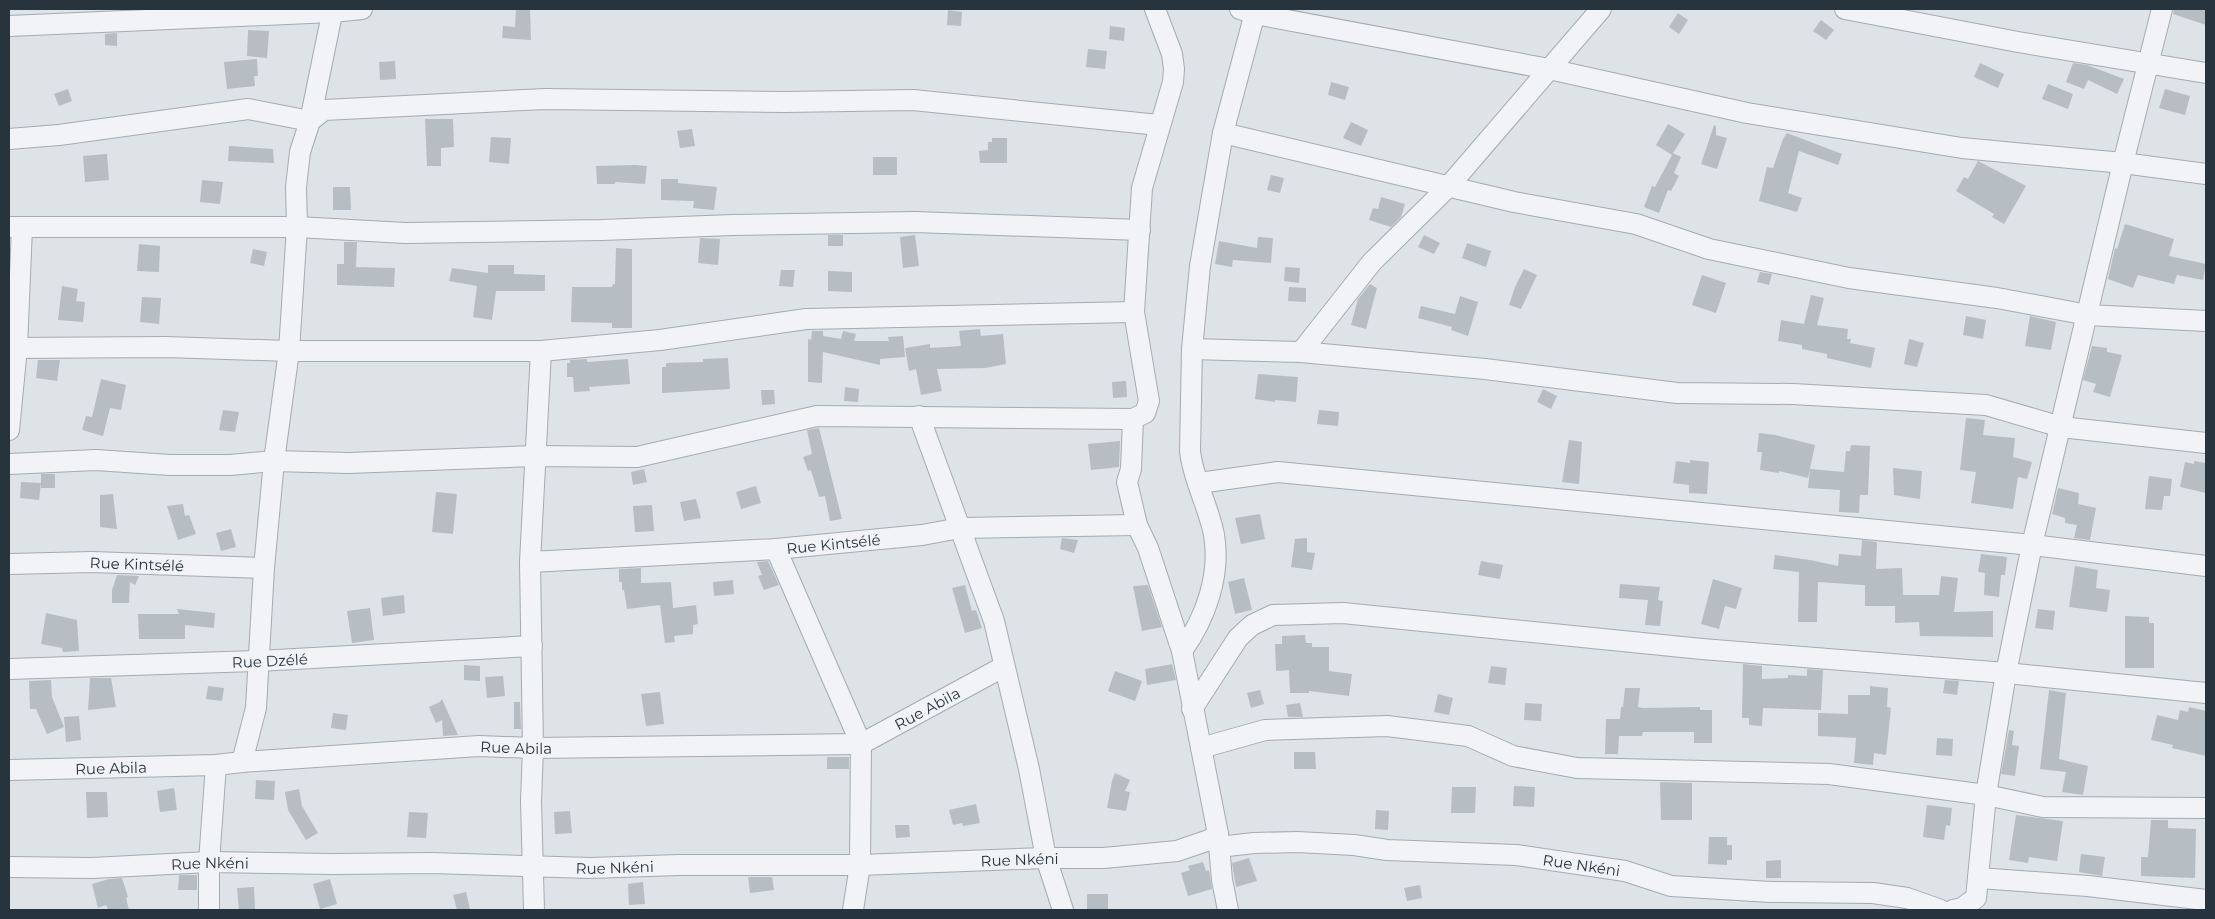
<svg xmlns="http://www.w3.org/2000/svg" width="2215" height="919" viewBox="0 0 2215 919" font-family="Montserrat,sans-serif">
<rect width="100%" height="100%" fill="#dee3e7"/>
<g fill="#b6bec4">
<path d="M516,9H530L531,40L502,38L503,26L515,27Z"/>
<path d="M2174,9H2206V25L2173,14Z"/>
<path d="M948,10L962,12L961,26L947,25Z"/>
<path d="M1678,13L1688,20L1679,34L1669,27Z"/>
<path d="M1821,20L1834,30L1826,40L1813,31Z"/>
<path d="M1110,26L1125,28L1124,41L1109,39Z"/>
<path d="M248,30L269,31L267,58L247,56Z"/>
<path d="M117,33V46L105,45V34Z"/>
<path d="M1088,49L1107,51L1105,69L1086,67Z"/>
<path d="M257,59L258,76H254L255,86L227,89L224,62Z"/>
<path d="M395,61L396,79L380,80L379,62Z"/>
<path d="M1980,63L2004,74L1998,88L1974,77Z"/>
<path d="M2073,63L2087,65L2124,79L2117,94L2088,80L2084,89L2066,82Z"/>
<path d="M1331,82L1349,87L1345,100L1328,95Z"/>
<path d="M2048,84L2073,94L2068,109L2042,99Z"/>
<path d="M68,89L72,101L59,106L54,94Z"/>
<path d="M2165,89L2190,96L2185,115L2159,108Z"/>
<path d="M425,119H453L454,147L441,148V166H427Z"/>
<path d="M1351,122L1368,130L1361,146L1343,138Z"/>
<path d="M1668,124L1685,134L1673,153L1681,157L1674,173L1679,176L1671,191L1668,190L1659,213L1644,207L1652,186L1655,187L1672,155L1656,145Z"/>
<path d="M1714,125L1716,126V135L1727,138L1717,169L1701,164Z"/>
<path d="M692,129L695,146L680,148L677,131Z"/>
<path d="M1787,133L1842,154L1838,165L1799,151L1788,193L1802,198L1797,212L1759,201L1767,167L1773,168L1783,139Z"/>
<path d="M491,137L511,138L509,164L489,162Z"/>
<path d="M992,138H1007V163H980L979,151L988,150V142H992Z"/>
<path d="M229,146L273,149L274,163L228,161Z"/>
<path d="M107,154L109,180L85,182L83,156Z"/>
<rect x="873" y="157" width="24" height="18"/>
<path d="M1978,161L2026,186L2004,224L1992,217L1994,214L1956,191L1964,177L1968,179Z"/>
<path d="M635,165L647,166L645,184L615,182V184H597L596,166Z"/>
<path d="M1271,175L1284,178L1280,193L1267,190Z"/>
<path d="M661,179H678V183L717,187L714,210L693,208L694,201L661,200Z"/>
<path d="M202,180L223,182L220,204L200,202Z"/>
<path d="M333,187H350L351,210H333Z"/>
<path d="M1381,197L1405,204L1401,217L1391,227L1369,220L1373,208L1378,209Z"/>
<path d="M2125,224L2174,239L2169,256L2206,264L2203,280L2177,275L2174,284L2138,275L2133,288L2108,279L2115,248L2117,249Z"/>
<rect x="828" y="235" width="15" height="11"/>
<path d="M915,235L919,266L903,268L900,237Z"/>
<path d="M1424,235L1440,243L1434,254L1418,247Z"/>
<path d="M1258,237L1273,238L1271,263L1233,260L1232,267L1215,264L1219,241L1257,248Z"/>
<path d="M700,238L720,239L718,265L698,263Z"/>
<path d="M344,242H357L356,267L395,268L394,287L337,285V264H344Z"/>
<path d="M1467,243L1491,251L1486,267L1462,258Z"/>
<path d="M139,244L160,246L159,272L137,271Z"/>
<path d="M616,248L632,249V328H612V323L571,322L572,287H612L613,284H615Z"/>
<path d="M253,249L267,252L264,266L250,263Z"/>
<path d="M488,265H514V274L545,275V291H496L492,320L473,317L477,286L449,281L452,268L488,273Z"/>
<path d="M1285,267L1300,268L1299,283L1284,281Z"/>
<path d="M1524,269L1537,275L1521,309L1509,305L1515,287Z"/>
<path d="M781,270H795L793,287L779,286Z"/>
<path d="M828,271L852,272V292L828,291Z"/>
<path d="M1760,272L1772,274L1769,285L1757,282Z"/>
<path d="M1702,275L1726,283L1716,313L1692,305Z"/>
<path d="M1370,284L1377,288L1366,329L1351,325L1358,299Z"/>
<path d="M62,286L78,289L76,301L85,302L83,322L58,320Z"/>
<path d="M1289,287L1306,288V302L1288,301Z"/>
<path d="M1811,295L1824,298L1817,325L1848,329L1847,339H1851L1850,343L1875,348L1871,368L1827,358V354L1802,349V345L1778,341L1781,320L1804,324Z"/>
<path d="M1460,296L1478,302L1468,336L1451,330L1452,327L1418,318L1421,306L1455,314Z"/>
<path d="M142,297L161,298L159,324L140,322Z"/>
<path d="M1966,316L1986,320L1983,339L1963,335Z"/>
<path d="M2030,316L2056,322L2051,350L2025,346Z"/>
<path d="M980,329L981,336L1003,334L1006,364L985,368L937,369L942,391L921,395L916,369L909,371L905,348L930,344V348L961,346L959,331Z"/>
<path d="M812,331H823V336L841,339L843,331L856,334L854,341H889L888,337L903,336L905,357L880,359V365L823,352L822,383L808,382V339L811,340Z"/>
<path d="M1909,339L1924,343L1917,367L1904,364Z"/>
<path d="M2092,346L2107,348V352L2122,355L2110,397L2093,392L2096,384L2083,380Z"/>
<path d="M728,358L730,389L662,393V367H666V363L703,362V359Z"/>
<path d="M587,359V362L628,359L630,384L589,387L590,391L574,392L573,377H567V363H570V360Z"/>
<path d="M38,360H60L57,381L36,378Z"/>
<path d="M1258,374L1298,377L1296,402L1275,400V402L1255,399Z"/>
<path d="M101,379L126,385L121,410L110,408L103,436L82,430L86,416L92,417Z"/>
<path d="M1126,381L1127,397L1113,398L1112,382Z"/>
<path d="M845,387L859,389L858,402L844,401Z"/>
<path d="M1543,389L1557,396L1551,409L1537,402Z"/>
<path d="M761,390H774L775,404L762,405Z"/>
<path d="M223,410L239,412L235,432L219,430Z"/>
<path d="M1319,410L1339,412L1338,426L1317,424Z"/>
<path d="M1966,418L1985,420L1983,435L2015,438L2013,457L2032,462L2027,479L2018,477L2013,509L1971,503L1976,472L1960,470Z"/>
<path d="M819,428L842,519L830,521L825,496L819,497L811,470L808,471L803,457L812,454L807,430Z"/>
<path d="M1759,433L1775,435L1815,445L1808,478L1779,471V473L1760,470L1762,452H1757Z"/>
<path d="M1569,440L1582,442L1579,484L1562,482Z"/>
<path d="M1120,441L1119,467L1091,470L1088,444Z"/>
<path d="M1851,445L1870,446L1868,495H1860L1859,513L1839,512L1840,490L1808,488L1810,469L1844,472L1846,451H1850Z"/>
<path d="M1690,460L1709,462L1707,494L1689,493V485L1673,483L1676,461L1690,463Z"/>
<path d="M2194,461L2206,463V493L2180,487L2185,462L2194,464Z"/>
<path d="M1893,468L1922,471L1920,499L1894,495Z"/>
<path d="M644,469L647,482L633,485L631,472Z"/>
<rect x="41" y="474" width="14" height="14"/>
<path d="M2149,476L2172,479L2170,496H2164L2162,510L2145,509Z"/>
<path d="M21,482L41,483L39,500L20,498Z"/>
<path d="M756,486L761,503L741,509L736,492Z"/>
<path d="M2058,488L2079,493L2078,504L2096,508L2090,540L2074,538L2077,525L2065,523V518L2052,514Z"/>
<path d="M436,492L457,494L453,534L432,532Z"/>
<path d="M113,494L117,529L100,527V495Z"/>
<path d="M696,499L701,518L684,521L680,502Z"/>
<path d="M183,504L185,516L189,515L196,534L178,540L167,506Z"/>
<path d="M652,505L654,531L635,532L633,506Z"/>
<path d="M1260,514L1265,539L1241,544L1235,518Z"/>
<path d="M231,529L236,547L221,551L216,533Z"/>
<path d="M1062,538L1078,540L1074,553L1060,549Z"/>
<path d="M1307,538V552L1315,553L1312,570L1291,567L1295,539Z"/>
<path d="M1862,540L1877,542L1876,569L1902,568L1903,595H1939L1941,576L1958,578L1954,612L1993,611V637L1920,636L1919,622L1895,623V606H1865V585H1861L1818,582L1817,622H1798L1799,572L1773,569L1775,555L1810,560L1838,566L1839,554L1861,556Z"/>
<path d="M1981,554L2007,557L2005,575H2001L1999,597L1984,595L1985,573L1978,572Z"/>
<path d="M768,561L779,585L764,590L758,576L762,575L757,562Z"/>
<path d="M1481,561L1503,565L1500,579L1478,575Z"/>
<path d="M2075,566L2098,570L2096,588L2110,590L2107,612L2069,607Z"/>
<path d="M641,568V583L671,582L673,608L696,605L698,624L693,625V634L674,636L675,642L665,643L660,605L627,609L624,590H622V582H619V569Z"/>
<path d="M117,575L139,576L135,585L130,582L129,603H112V590Z"/>
<path d="M1244,578L1252,610L1235,614L1228,582Z"/>
<path d="M1713,579L1742,588L1736,609L1725,606L1719,629L1701,624Z"/>
<path d="M733,580L734,594L714,596L713,582Z"/>
<path d="M1620,584L1660,587L1658,600L1663,601L1660,626L1645,625L1648,600L1619,598Z"/>
<path d="M965,585L972,611L976,610L982,628L965,633L952,588Z"/>
<path d="M1148,585L1162,627L1142,631L1133,586Z"/>
<path d="M404,595L405,613L383,616L381,598Z"/>
<path d="M370,608L374,640L352,643L347,611Z"/>
<path d="M177,609L215,613L214,628L185,625V639H139L138,614H179Z"/>
<path d="M2038,609L2055,611L2053,630L2035,628Z"/>
<path d="M46,613L77,620L79,651L63,652L62,648L41,644Z"/>
<path d="M2125,616L2149,617V623H2154V668H2125Z"/>
<path d="M1305,635L1306,643H1312V647H1329V671L1352,674L1349,696L1309,691V693H1290L1289,670L1276,671L1275,644H1282V636Z"/>
<path d="M1172,664L1176,680L1147,685L1145,669Z"/>
<path d="M1743,664L1762,666V679L1788,678V675L1807,676V669L1823,670L1821,710L1763,708L1762,726L1749,725V718H1742Z"/>
<path d="M464,665L480,666V681L464,680Z"/>
<path d="M1491,666L1507,668L1505,685L1488,683Z"/>
<path d="M1115,671L1142,681L1135,701L1108,691Z"/>
<path d="M503,676L505,696L487,698L485,677Z"/>
<path d="M90,678H111L116,707L88,710Z"/>
<path d="M51,680L52,697L64,727L47,734L36,709H30L29,681Z"/>
<path d="M1945,680L1959,681L1957,695L1943,693Z"/>
<path d="M208,686L224,688L222,701L206,699Z"/>
<path d="M1870,686L1888,688L1887,707L1891,708L1886,755L1874,753L1873,765L1854,763L1856,738L1818,736V713L1848,714V695H1870Z"/>
<path d="M1625,688H1640L1638,707L1643,708L1700,707V710H1712V743H1694V732H1643L1642,736H1619L1618,754H1605L1606,719H1620L1621,707H1623Z"/>
<path d="M1260,690L1264,704L1251,708L1247,693Z"/>
<path d="M2049,690L2066,693L2059,759L2088,766L2083,795L2062,792L2066,772L2040,769Z"/>
<path d="M660,692L664,724L646,726L641,694Z"/>
<path d="M1438,694L1453,698L1449,715L1434,712Z"/>
<path d="M442,699L458,735L443,736L442,720L436,723L429,707L440,702Z"/>
<path d="M514,702H520L521,729H514Z"/>
<path d="M1300,703L1303,717H1288L1286,705Z"/>
<path d="M1525,703L1542,704L1541,721L1524,720Z"/>
<path d="M2189,707L2206,711V756L2172,748L2173,745L2151,740L2157,715L2178,720L2180,710L2188,712Z"/>
<path d="M333,713L348,715L346,730L331,728Z"/>
<path d="M79,716L81,740L66,742L64,717Z"/>
<path d="M2009,730L2014,731L2012,745L2019,746L2015,776L2001,774Z"/>
<path d="M1937,738L1953,739L1952,756L1936,755Z"/>
<path d="M1294,752H1315L1316,769H1294Z"/>
<rect x="827" y="757" width="22" height="12"/>
<path d="M1115,773L1130,780L1125,791L1130,792L1126,811L1107,808L1112,781Z"/>
<path d="M256,780L275,781L274,800L255,799Z"/>
<path d="M1660,782L1692,783V820H1661Z"/>
<path d="M1514,786L1535,787L1534,807L1513,806Z"/>
<path d="M1452,787H1476L1475,813H1451Z"/>
<path d="M174,788L177,810L160,812L157,791Z"/>
<path d="M299,789L302,806L318,833L306,840L288,810L285,792Z"/>
<path d="M86,792H107L108,817L87,818Z"/>
<path d="M976,804L980,823L963,826L962,823L953,825L949,810Z"/>
<path d="M1927,805L1952,808L1950,826L1946,825L1944,840L1923,837Z"/>
<path d="M1376,810L1389,811L1388,830L1375,829Z"/>
<path d="M570,811L572,833L555,834L554,812Z"/>
<path d="M409,812L428,813L426,838L407,837Z"/>
<path d="M2016,815L2063,821L2057,861L2029,857L2028,863L2009,860Z"/>
<path d="M2151,820H2168V828L2196,829L2195,878L2141,876V857H2148Z"/>
<path d="M895,825H909L910,837L896,838Z"/>
<path d="M1709,837H1727V845H1732V860H1727V865L1708,864Z"/>
<path d="M2081,854L2105,857L2102,876L2079,872Z"/>
<path d="M1249,858L1257,881L1236,887L1232,863Z"/>
<path d="M1781,860V878H1766V861Z"/>
<path d="M1203,862L1206,871L1209,870L1212,889L1188,896L1181,873L1190,870L1188,866Z"/>
<path d="M179,875H197V890H178Z"/>
<path d="M748,877H772L774,890L750,893Z"/>
<path d="M122,878L128,897L126,898L129,910H108L106,905L98,908L92,884L109,879Z"/>
<path d="M330,879L337,904L320,909L313,884Z"/>
<path d="M643,882L645,904L629,905L628,884Z"/>
<path d="M1420,885L1422,898L1407,901L1404,888Z"/>
<path d="M254,887L255,910H239L237,888Z"/>
<path d="M466,892L470,909L457,910L453,895Z"/>
<rect x="1087" y="894" width="21" height="16"/>
</g>
<g fill="none" stroke-linecap="round" stroke-linejoin="round">
<defs>
<g id="minor">
<path d="M1240,9L1255,14L1549,69L1747,113L1962,148L2123,163L2206,174"/>
<path d="M1845,9L2018,42L2206,73"/>
<path d="M9,26L332,12L362,9"/>
<path d="M1223,133L1514,202L1636,224L1709,249L1849,278L1997,298L2088,315L2206,321"/>
<path d="M9,139L59,135L248,109L310,121L324,110L545,99L785,102L913,100L1159,125"/>
<path d="M9,227H297L405,233L602,230L733,225L915,222L1140,230"/>
<path d="M9,348L166,347L289,351H541L660,340L806,319L1134,312"/>
<path d="M1192,349L1301,352L1485,369L1677,393L1793,394L1986,405L2061,427L2206,443"/>
<path d="M1301,352L1372,262L1448,187L1601,9"/>
<path d="M919,416L994,621L1029,769L1046,858L1063,910"/>
<path d="M1133,419L1131,469L1127,482L1137,525L1148,548L1182,651L1218,834L1222,880L1228,910"/>
<path d="M9,430L17,348L22,227"/>
<path d="M9,464L96,460L170,465H230L274,461L348,463L535,456L637,457L817,416L1133,419L1145,413L1149,401L1134,312L1142,188L1173,82L1174,69L1172,54L1155,9"/>
<path d="M1199,483L1278,472L2032,545L2206,566"/>
<path d="M776,549L861,744L860,865L853,910"/>
<path id="s1" d="M530,562L776,549L922,535L960,528L1137,525"/>
<path id="s2" d="M9,564L92,562L264,568"/>
<path d="M1182,651C1205,619 1221,576 1214,535C1209,507 1193,480 1190,451L1192,349L1200,266L1223,133L1256,9"/>
<path id="s3" d="M9,669L258,661L532,646"/>
<path d="M1192,709L1238,638L1252,625L1273,615L1343,613L1702,649L2006,673L2206,693"/>
<path d="M1201,748L1265,730L1387,726L1468,736L1513,756L1577,768L1829,774L1986,795L2043,807L2206,808"/>
<path d="M242,762L256,708L264,568L274,461L289,351L297,227L296,187L300,152L310,121L333,9"/>
<path id="s4" d="M9,770L216,765L242,762L479,746L533,748L861,744L1003,667"/>
<path id="s5" d="M1219,847L1254,843L1297,842L1354,845L1387,850L1516,855L1625,871L1671,886L1771,892L1873,893L1907,898L1941,910"/>
<path id="s6" d="M9,867L92,868L209,862L333,864L432,863L590,868L679,865H860L1046,858H1104L1177,851L1209,840L1218,834"/>
<path d="M1979,878L2088,886L2206,900"/>
<path d="M209,910V862L216,765"/>
<path d="M534,910L531,801L533,748L530,562L541,351"/>
<path d="M1953,910L1962,908L1976,898L1986,795L2006,673L2032,545L2123,163L2162,9"/>
</g>
</defs>
<use href="#minor" stroke="#a4abb1" stroke-width="22"/>
<use href="#minor" stroke="#f1f3f6" stroke-width="20"/>
</g>
<g text-anchor="middle" dominant-baseline="central" stroke-width="5" stroke-linejoin="round" paint-order="stroke">
<g font-size="15" fill="#28343d" stroke="#eef2f5">
<text stroke="none"><textPath href="#s1" startOffset="304">Rue Kintsélé</textPath></text>
<text stroke="none"><textPath href="#s2" startOffset="128">Rue Kintsélé</textPath></text>
<text stroke="none"><textPath href="#s3" startOffset="261">Rue Dzélé</textPath></text>
<text stroke="none"><textPath href="#s4" startOffset="928">Rue Abila</textPath></text>
<text stroke="none"><textPath href="#s4" startOffset="508">Rue Abila</textPath></text>
<text stroke="none"><textPath href="#s4" startOffset="102">Rue Abila</textPath></text>
<text stroke="none"><textPath href="#s6" startOffset="1011">Rue Nkéni</textPath></text>
<text stroke="none"><textPath href="#s6" startOffset="201">Rue Nkéni</textPath></text>
<text stroke="none"><textPath href="#s5" startOffset="364">Rue Nkéni</textPath></text>
<text stroke="none"><textPath href="#s6" startOffset="606">Rue Nkéni</textPath></text>
</g>
</g>
<rect width="2215" height="919" fill="none" stroke="#28343d" stroke-width="20"/>
</svg>
